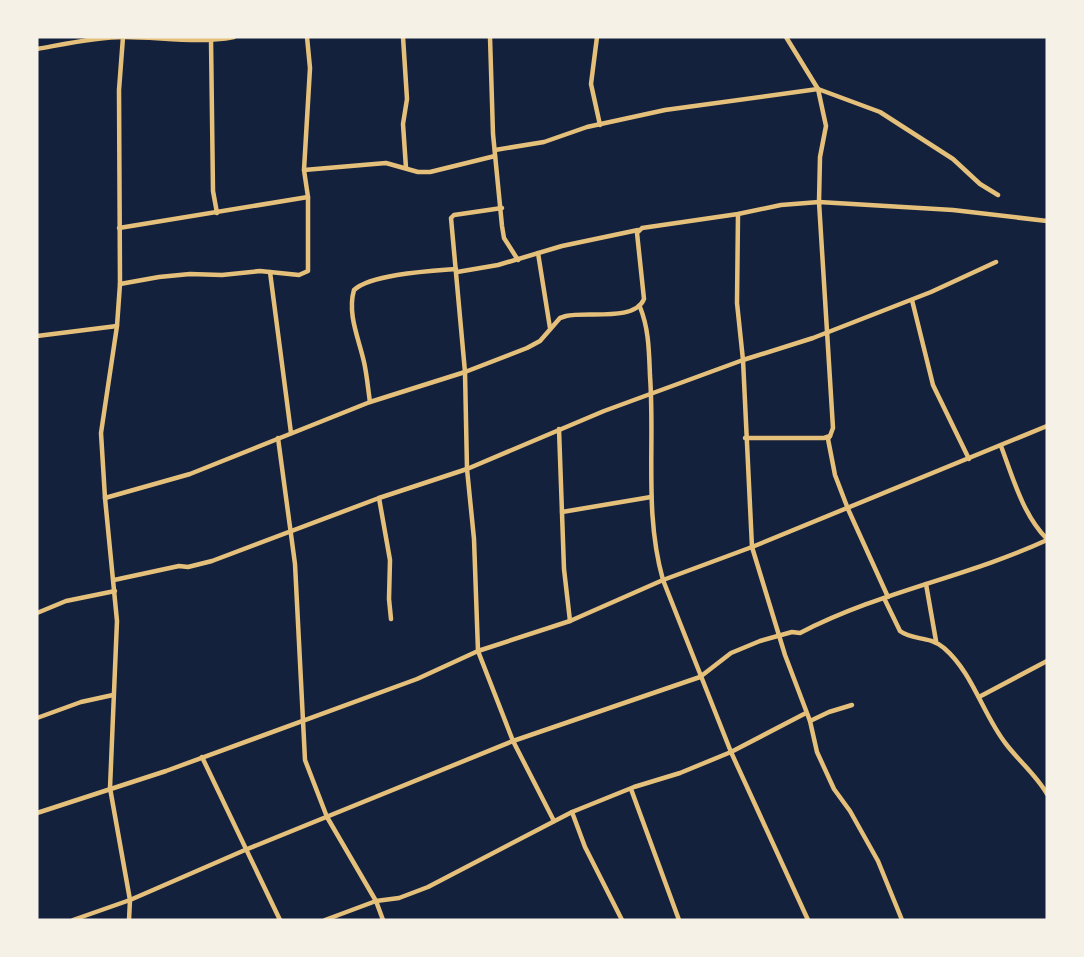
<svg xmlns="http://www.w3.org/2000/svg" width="1084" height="957" viewBox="0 0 1084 957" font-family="'Crimson Pro',serif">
<rect width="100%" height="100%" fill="#14213d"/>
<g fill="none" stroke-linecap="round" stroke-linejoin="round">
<g stroke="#e5c07b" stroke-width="4.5">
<path d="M123,37L119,90L120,284L117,326L101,433L105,498L117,621L110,788L130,900L129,920"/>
<path d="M403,37L407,99L403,124L406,168"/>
<path d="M490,37L493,134L502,226L504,238L518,260"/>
<path d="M597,37L591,84L600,125"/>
<path d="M211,40L213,191L217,213"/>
<path d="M37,49C65,44 96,37 124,37C161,37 197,44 234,37"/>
<path d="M495,150L544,142L587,127L665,110L818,89L880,112L953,159L980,184L998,195"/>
<path d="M304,170L386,163L418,172H430L495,156"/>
<path d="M502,208L454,215L451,218L465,372L467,469L474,539L478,651L513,741L554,821"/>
<path d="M738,214L737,303L743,360L752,547L785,655L810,721L817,752L834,789L850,811L878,861L902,920"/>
<path d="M119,228L308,197"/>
<path d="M538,253L550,328"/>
<path d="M270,272L291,433"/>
<path d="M457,272L498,265L562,246L638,230"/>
<path d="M120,284L159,277L190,274L222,275L260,271L299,275L308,271V197L304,170L310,68L307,37"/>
<path d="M912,300L933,385L969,459"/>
<path d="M640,307C649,329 649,352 650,376C655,445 644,513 663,580L731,752L808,920"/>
<path d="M37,336L117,326"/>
<path d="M370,402C368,389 367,375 364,362C359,339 347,314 354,290C372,274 431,271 456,269"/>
<path d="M559,429L564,569L570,621"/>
<path d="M830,436L828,439L835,475L848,509L888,597"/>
<path d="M278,438L295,564L305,760L327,817L376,901L383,920"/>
<path d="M745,438H824L830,436L833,428L819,202L820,157L826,126L818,89L786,37"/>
<path d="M1001,446C1013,478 1023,515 1047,539"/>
<path d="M105,498L190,474L370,402L465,372L527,348L540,341L560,318L566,316C586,311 635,322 644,299L637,233L642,228L738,214L781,205L819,202L953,210L1047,221"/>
<path d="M379,498L390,560L389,599L391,619"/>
<path d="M562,512L651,497"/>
<path d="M114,580L179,566L188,567L212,561L379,498L467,469L604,411L743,360L813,338L931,292L996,262"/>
<path d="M926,584L936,641"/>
<path d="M884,598L900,631C913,641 928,635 944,648C973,673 983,715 1006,744C1019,761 1037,776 1047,794"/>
<path d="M37,613L66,601L115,591"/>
<path d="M979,697L1047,661"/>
<path d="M37,718L81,702L113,695"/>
<path d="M810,721L829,712L852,705"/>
<path d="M202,757L280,920"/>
<path d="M631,789L679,920"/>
<path d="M572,812L585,847L622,920"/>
<path d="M37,813L166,771L417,679L478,651L570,621L663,580L752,547L1047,426"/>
<path d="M73,920L130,900L245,850L513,741L700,677L731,653L760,641L792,632L800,633C878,592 967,577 1047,540"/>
<path d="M325,920L376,901L399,898L428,887L572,812L634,787L680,773L731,752L806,713"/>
</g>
</g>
<rect width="1084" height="957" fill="none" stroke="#f6f1e7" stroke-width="77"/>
</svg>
